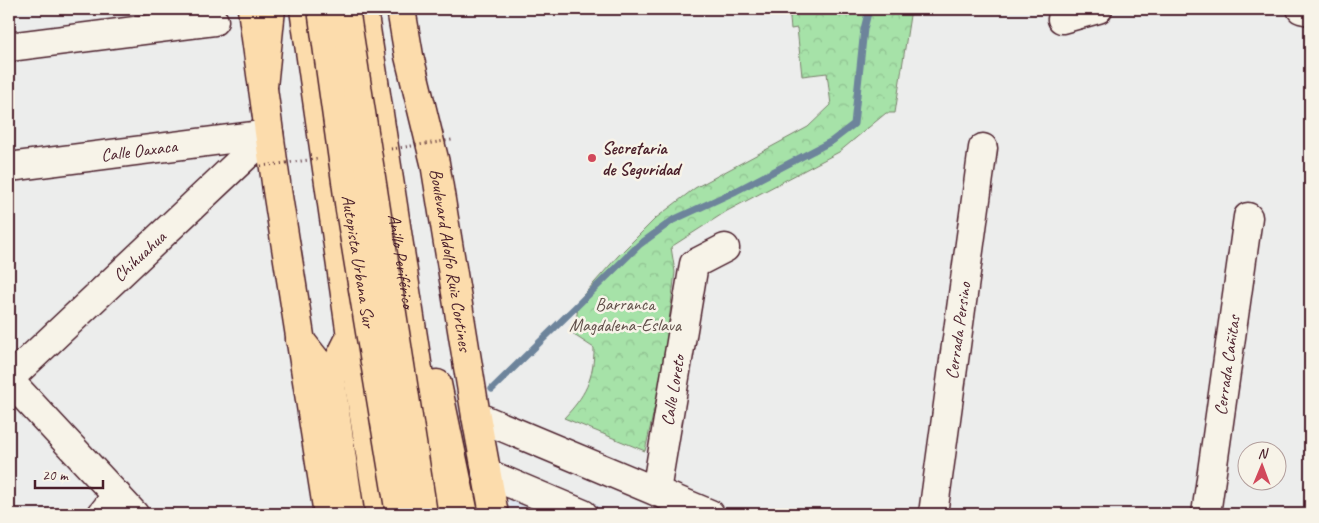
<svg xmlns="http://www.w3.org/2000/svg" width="1319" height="523" viewBox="0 0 1319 523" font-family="Caveat,sans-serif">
<defs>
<pattern id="forest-crowns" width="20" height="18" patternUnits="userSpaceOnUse" patternTransform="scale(1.25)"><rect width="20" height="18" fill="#a6e2a8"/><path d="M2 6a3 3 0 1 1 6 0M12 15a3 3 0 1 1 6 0" fill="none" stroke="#90c191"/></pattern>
</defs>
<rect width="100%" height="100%" fill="#ecedec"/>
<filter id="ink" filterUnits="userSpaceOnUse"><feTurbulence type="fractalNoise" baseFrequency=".02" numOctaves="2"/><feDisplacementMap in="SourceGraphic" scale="10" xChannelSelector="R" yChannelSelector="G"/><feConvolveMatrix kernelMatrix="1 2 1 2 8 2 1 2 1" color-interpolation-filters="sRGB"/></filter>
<g filter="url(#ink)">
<path fill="#dfe6f0" d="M503,466L619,514H511Z"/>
<path fill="url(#forest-crowns)" stroke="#78806a" d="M789,9H911L895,113H886L839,152L727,211L671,247L675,272L663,370L645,451L564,418C585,396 594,379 594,348L574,335L579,300L618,256L656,218L695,188L808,127L831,105L827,73L802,76L797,28L791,29Z"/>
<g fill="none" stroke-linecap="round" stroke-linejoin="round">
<path stroke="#6d849b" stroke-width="7" d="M492,389L639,245L673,220L736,191L832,141L854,124L864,29L869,9"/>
<defs>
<g id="minor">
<path d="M1301,9L1310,11"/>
<path d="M1062,19L1098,9"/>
<path d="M9,47L214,21"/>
<path id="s1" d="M9,167L269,134"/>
<path id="s2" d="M9,379L269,134"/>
<path d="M9,380L134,514"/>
<path d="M476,416L710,514"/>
<path d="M486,473L583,514"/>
<path id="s3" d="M656,491L694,264L725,248"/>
<path d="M102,514L117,495"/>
<path id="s4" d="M933,514L983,148"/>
<path id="s5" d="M1206,514L1248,217"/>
</g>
<g id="major">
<path d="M252,9L277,190L328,514"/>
<path id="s6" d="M401,9L409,56L435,163L476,416L494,514"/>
</g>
<g id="highway">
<path d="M304,9L351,336L380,514"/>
<path id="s7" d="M363,9L440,514"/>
<path d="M263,87L271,9"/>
<path d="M300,340L330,378"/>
<path d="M437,384L464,514"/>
<path d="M350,514L330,378L351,336"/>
</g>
</defs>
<use href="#minor" stroke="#4a1f2b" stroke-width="31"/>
<use href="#major" stroke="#4a1f2b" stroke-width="31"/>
<use href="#highway" stroke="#4a1f2b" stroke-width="31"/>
<use href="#minor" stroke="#f7f3e8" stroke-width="28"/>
<use href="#major" stroke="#fcdcac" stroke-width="28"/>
<use href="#highway" stroke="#fcdcac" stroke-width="28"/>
<defs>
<g id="highway-bridge">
<path id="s8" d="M322,9L350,210L400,514"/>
<path d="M345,9L423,514"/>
</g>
</defs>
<use href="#highway-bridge" stroke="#4a1f2b" stroke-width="31" stroke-linecap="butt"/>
<g stroke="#4a1f2b" stroke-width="3" stroke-dasharray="1 4" stroke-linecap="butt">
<path d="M391,149L452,140"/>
<path d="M261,166L317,159"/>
</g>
<use href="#highway-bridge" stroke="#fcdcac" stroke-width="28"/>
</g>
</g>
<circle fill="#d1495b" stroke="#f7f3e8" stroke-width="2" cx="592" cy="158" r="5"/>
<g text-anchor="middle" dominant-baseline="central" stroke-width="5" stroke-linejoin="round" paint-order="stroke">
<g font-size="18" font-weight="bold" fill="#4a1f2b" stroke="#f7f3e8" text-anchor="start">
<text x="602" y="148">Secretaria<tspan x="602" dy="21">de Seguridad</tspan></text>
</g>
<g font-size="18" fill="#4a1f2b" stroke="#f7f3e8">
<text stroke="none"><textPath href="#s1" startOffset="131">Calle Oaxaca</textPath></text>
<text stroke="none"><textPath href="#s2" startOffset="179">Chihuahua</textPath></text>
<text stroke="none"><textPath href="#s6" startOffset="256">Boulevard Adolfo Ruiz Cortines</textPath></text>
<text stroke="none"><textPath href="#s8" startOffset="255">Autopista Urbana Sur</textPath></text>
<text stroke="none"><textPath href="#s7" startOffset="255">Anillo Periférico</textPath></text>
<text stroke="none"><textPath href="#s4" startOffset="185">Cerrada Persino</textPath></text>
<text stroke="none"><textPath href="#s5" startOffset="150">Cerrada Cañitas</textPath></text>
<text stroke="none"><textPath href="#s3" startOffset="102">Calle Loreto</textPath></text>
</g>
<g font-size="18" fill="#61504a" stroke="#f7f3e8">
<text x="625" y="304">Barranca<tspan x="625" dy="21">Magdalena-Eslava</tspan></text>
</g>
</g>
<rect width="1319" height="523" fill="none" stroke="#f7f3e8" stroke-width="30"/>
<rect x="15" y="15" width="1289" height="493" fill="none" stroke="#4a1f2b" stroke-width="2" filter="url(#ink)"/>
<g transform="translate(1262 466) rotate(1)"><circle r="24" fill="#f7f3e8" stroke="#b29e9c"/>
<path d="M0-4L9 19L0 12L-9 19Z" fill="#d1495b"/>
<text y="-8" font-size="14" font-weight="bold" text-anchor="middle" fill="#4a1f2b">N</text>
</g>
<path d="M35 480v8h68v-8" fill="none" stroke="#4a1f2b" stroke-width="2.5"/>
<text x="42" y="480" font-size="15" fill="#4a1f2b" stroke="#f7f3e8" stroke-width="4" paint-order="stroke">20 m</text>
</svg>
